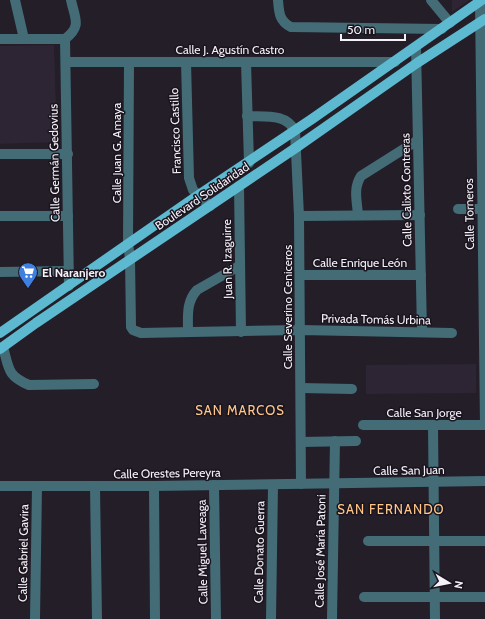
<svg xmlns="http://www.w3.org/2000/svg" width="485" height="619" viewBox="0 0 485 619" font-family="Cabin,sans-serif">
<rect width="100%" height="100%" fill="#231e28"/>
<g fill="#2d2534">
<path d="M452,0H470L452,12Z"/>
<path d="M54,45L57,142L0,144V46Z"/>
<path d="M476,364V393L366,394V365Z"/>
</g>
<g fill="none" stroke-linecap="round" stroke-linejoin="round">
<g stroke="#436c77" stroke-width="10">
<path d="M15,0L24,39"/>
<path d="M278,0C279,12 279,21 291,27L442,29"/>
<path d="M431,0L450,23"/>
<path d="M480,2L485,425"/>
<path d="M0,39H65"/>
<path d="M65,39L69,286"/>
<path d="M65,39C82,26 75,19 71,0"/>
<path d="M416,47L422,332"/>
<path d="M66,62H395"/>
<path d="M129,62L128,243L130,259L131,327L133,330L141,333L300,330L452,333"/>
<path d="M186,62L189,178L193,190L210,206"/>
<path d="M246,62L249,163"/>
<path d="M247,116C265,117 286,113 295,131L299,216L301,484"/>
<path d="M0,154H68"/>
<path d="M239,186L241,332"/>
<path d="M458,209H485"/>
<path d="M358,215C357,201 353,188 361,176L418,140"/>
<path d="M0,216H68"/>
<path d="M299,216L420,215"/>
<path d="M0,272L68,271"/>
<path d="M300,275H421"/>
<path d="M188,332C188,316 186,302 197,290L239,266"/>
<path d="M3,347C9,368 7,376 29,385L94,384"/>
<path d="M301,388L352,389"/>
<path d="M363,425H485"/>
<path d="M433,426L435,619"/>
<path d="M301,442L356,441"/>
<path d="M214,485L216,619"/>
<path d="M0,486H154L485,481"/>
<path d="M154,486L155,619"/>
<path d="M95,487L97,619"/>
<path d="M368,541H485"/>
<path d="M364,597H485"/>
<path d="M35,619L37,486"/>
<path d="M271,619L273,485"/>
<path d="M332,619L335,441"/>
</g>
<g stroke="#5db9d0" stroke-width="10">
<path d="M0,333L191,200L312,119L482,0"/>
<path d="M0,349L36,323L297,147L417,63L485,19"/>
</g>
</g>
<defs>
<symbol id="supermarket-pin" viewBox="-11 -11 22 30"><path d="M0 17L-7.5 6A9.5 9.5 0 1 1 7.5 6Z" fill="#3f7fe0" stroke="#1a141e"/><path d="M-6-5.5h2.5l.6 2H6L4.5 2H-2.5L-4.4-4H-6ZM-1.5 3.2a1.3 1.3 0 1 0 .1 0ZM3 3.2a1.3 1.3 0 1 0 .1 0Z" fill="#fff"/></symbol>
</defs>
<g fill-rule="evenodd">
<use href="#supermarket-pin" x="17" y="261" width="22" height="30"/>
</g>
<g text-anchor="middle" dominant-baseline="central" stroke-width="3" stroke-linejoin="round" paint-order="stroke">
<g font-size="12" fill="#f5f1f8" stroke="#1a141e">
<text x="230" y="49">Calle J. Agustín Castro</text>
<text transform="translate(175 131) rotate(-92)">Francisco Castillo</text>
<text transform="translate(116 153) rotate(-90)">Calle Juan G. Amaya</text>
<text transform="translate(54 163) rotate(-91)">Calle Germán Gedovius</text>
<text transform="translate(406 190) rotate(-91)">Calle Calixto Contreras</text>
<text transform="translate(202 196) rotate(-34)">Boulevard Solidaridad</text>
<text transform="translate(469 214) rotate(-91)">Calle Torneros</text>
<text transform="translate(227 259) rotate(-91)">Juan R. Izaguirre</text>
<text x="360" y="262">Calle Enrique León</text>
<text transform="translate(287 307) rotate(-90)">Calle Severino Ceniceros</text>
<text transform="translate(376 319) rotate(1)">Privada Tomás Urbina</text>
<text x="424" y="412">Calle San Jorge</text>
<text transform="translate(409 470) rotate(-1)">Calle San Juan</text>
<text transform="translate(167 473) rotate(-1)">Calle Orestes Pereyra</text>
<text transform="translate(320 551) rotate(-89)">Calle José María Patoni</text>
<text transform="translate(202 552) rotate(-91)">Calle Miguel Laveaga</text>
<text transform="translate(259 552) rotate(-89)">Calle Donato Guerra</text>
<text transform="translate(23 553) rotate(-89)">Calle Gabriel Gavira</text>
</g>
<g font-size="12" font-weight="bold" fill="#f5f1f8" stroke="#1a141e" text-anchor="start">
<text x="42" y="272">El Naranjero</text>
</g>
<g font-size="13" letter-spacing="1" fill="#ffc78a" stroke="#1a141e">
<text x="240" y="410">SAN MARCOS</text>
<text x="391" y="509">SAN FERNANDO</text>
</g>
</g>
<g transform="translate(449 583) rotate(100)" stroke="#1a141e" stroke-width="3" paint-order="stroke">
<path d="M0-3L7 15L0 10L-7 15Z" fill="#f5f1f8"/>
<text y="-6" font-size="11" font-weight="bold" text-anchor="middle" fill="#f5f1f8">N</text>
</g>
<path d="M341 34v6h64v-6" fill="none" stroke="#f5f1f8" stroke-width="2"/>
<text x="347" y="34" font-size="12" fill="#f5f1f8" stroke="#1a141e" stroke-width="3" paint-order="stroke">50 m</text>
</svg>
